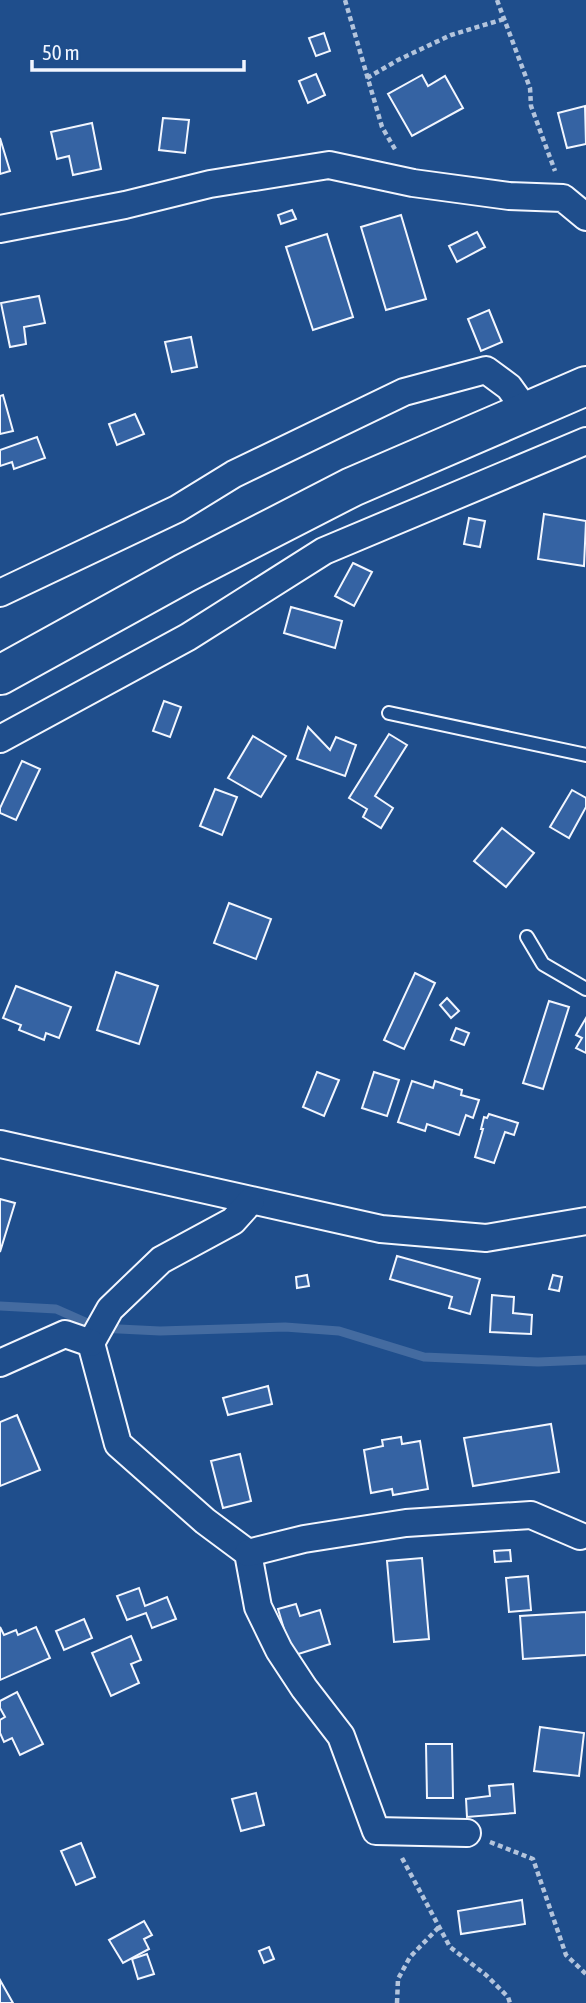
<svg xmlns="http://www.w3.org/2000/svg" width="586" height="2003" viewBox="0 0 586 2003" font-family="'Asap Condensed',sans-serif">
<rect width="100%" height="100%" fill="#1f4e8c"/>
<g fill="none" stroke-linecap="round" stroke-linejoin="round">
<path stroke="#446ba0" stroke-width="9" d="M0,1306L56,1309L99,1328L160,1331L285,1327L339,1331L424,1357L538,1362L586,1360"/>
</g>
<g fill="#3563a3" stroke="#f2f6ff" stroke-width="2">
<path d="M324,33L330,51L316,56L309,38Z"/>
<path d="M316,74L325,95L308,103L299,81Z"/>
<path d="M422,75L428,86L445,76L463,108L412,136L388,94Z"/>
<path d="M585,106L586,144L567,148L558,113Z"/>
<path d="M163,118L189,120L185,153L159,150Z"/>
<path d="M92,123L101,169L73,175L69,156L57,159L51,132Z"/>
<path d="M0,138L10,171L0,174Z"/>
<path d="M292,210L296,219L281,224L278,215Z"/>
<path d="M401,215L426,299L386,310L361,227Z"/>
<path d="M477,232L485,247L457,262L449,246Z"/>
<path d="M327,234L353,317L313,330L286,247Z"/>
<path d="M39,296L45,323L24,327L26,344L10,347L1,303Z"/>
<path d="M489,310L502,342L481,351L468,319Z"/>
<path d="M191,337L197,367L172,372L165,342Z"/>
<path d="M3,395L13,431L0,434V396Z"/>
<path d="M135,414L144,434L117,445L109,424Z"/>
<path d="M37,437L45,458L14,469L12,462L0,466V450Z"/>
<path d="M544,514L586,521L584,566L538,559Z"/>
<path d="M469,518L485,521L480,547L464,544Z"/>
<path d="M353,563L372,572L354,606L335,596Z"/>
<path d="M291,607L342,621L335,648L284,633Z"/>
<path d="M164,701L181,707L170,737L153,731Z"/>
<path d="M308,727L330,750L336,737L356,745L345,776L297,759Z"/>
<path d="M389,734L407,745L375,796L393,808L381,828L363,817L367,809L349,798Z"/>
<path d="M253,736L286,756L261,797L228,778Z"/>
<path d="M22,761L40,769L16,820L0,813V808Z"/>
<path d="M215,789L237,797L222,835L200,826Z"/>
<path d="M572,790L586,798V807L569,838L550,827Z"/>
<path d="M502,828L534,853L506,887L474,861Z"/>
<path d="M229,903L271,919L256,959L214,943Z"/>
<path d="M116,972L158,986L139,1044L97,1030Z"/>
<path d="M415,973L435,983L404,1049L384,1040Z"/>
<path d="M16,986L71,1007L59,1038L46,1033L44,1040L19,1030L21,1025L3,1018Z"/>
<path d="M447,998L459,1011L451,1018L440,1005Z"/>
<path d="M549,1001L569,1007L543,1089L523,1083Z"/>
<path d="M586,1018V1053L576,1048L582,1038L576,1035Z"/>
<path d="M456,1028L469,1033L464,1045L451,1040Z"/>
<path d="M317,1072L339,1080L324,1116L303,1107Z"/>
<path d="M374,1072L399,1080L387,1116L362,1108Z"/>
<path d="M412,1081L433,1088L435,1081L462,1090L461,1095L479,1100L473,1118L466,1115L459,1135L427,1124L425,1131L398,1122Z"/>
<path d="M489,1114L518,1123L514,1135L505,1132L494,1163L475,1157L483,1129H481L484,1117L487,1118Z"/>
<path d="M0,1199L15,1203L0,1252Z"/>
<path d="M397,1256L480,1279L470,1314L449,1308L452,1297L390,1279Z"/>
<path d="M307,1275L309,1286L297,1288L296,1277Z"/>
<path d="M553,1275L562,1277L559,1291L549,1289Z"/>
<path d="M492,1295L514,1297L513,1313L532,1315L531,1334L490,1332Z"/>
<path d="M268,1386L272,1404L228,1415L223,1398Z"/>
<path d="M17,1415L40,1470L0,1486V1422Z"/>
<path d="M551,1424L559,1472L473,1486L464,1438Z"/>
<path d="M401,1437L402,1444L420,1441L428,1489L393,1495L392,1489L371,1493L364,1450L383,1446L382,1440Z"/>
<path d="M240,1454L251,1501L223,1508L211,1461Z"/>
<path d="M510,1550L511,1561L495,1562L494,1551Z"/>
<path d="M422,1558L429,1639L394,1642L387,1561Z"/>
<path d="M528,1576L531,1610L509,1612L506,1578Z"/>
<path d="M139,1588L145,1606L167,1597L176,1619L152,1628L146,1613L127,1620L117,1596Z"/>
<path d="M296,1604L300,1616L320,1610L330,1644L292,1656L278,1609Z"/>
<path d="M586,1612V1655L523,1659L520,1616Z"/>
<path d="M84,1619L92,1638L64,1650L56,1631Z"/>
<path d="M0,1627L4,1635L16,1630L18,1635L36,1627L50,1658L0,1680Z"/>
<path d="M131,1636L141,1660L131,1664L139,1683L111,1696L92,1653Z"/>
<path d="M17,1692L43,1744L20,1755L12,1738L4,1742L0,1733V1720L5,1717L0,1708V1701Z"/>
<path d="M540,1727L584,1733L579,1776L534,1771Z"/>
<path d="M426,1744H452L453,1798H427Z"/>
<path d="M513,1784L515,1813L467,1817L466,1799L490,1796L489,1786Z"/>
<path d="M256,1793L264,1825L241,1831L232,1799Z"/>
<path d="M81,1843L95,1877L76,1885L61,1851Z"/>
<path d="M522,1900L525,1924L461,1934L458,1911Z"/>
<path d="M144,1921L152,1935L144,1939L149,1949L123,1963L109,1940Z"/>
<path d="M269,1947L274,1959L264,1963L259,1951Z"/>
<path d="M147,1954L154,1974L138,1979L132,1959Z"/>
<path d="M0,1980L13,2003H0Z"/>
</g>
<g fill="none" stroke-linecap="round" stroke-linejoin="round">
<defs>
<g id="lane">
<path d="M389,713L586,755"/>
<path d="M527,937L543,964L586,989"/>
</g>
<g id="street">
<path d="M0,229L125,205L210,184L329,165L413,183L509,196L563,198L586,217"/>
<path d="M0,593L177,509L234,474L404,392L486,370L509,387L527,412"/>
<path d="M0,739L188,637L324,551L586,441"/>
<path d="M0,1144L381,1229L486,1238L586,1221"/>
<path d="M251,1201L233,1221L161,1260L110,1309L91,1343L118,1444L205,1521L248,1553L258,1607L279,1650L304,1688L341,1736L376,1831L467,1833"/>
<path d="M0,1363L65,1334L91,1343"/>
<path d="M248,1553L304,1539L406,1523L531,1515L580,1536"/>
</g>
<path id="primary" d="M0,675L185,573L352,487L586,386"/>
</defs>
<use href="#lane" stroke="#f2f6ff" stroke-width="16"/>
<use href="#street" stroke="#f2f6ff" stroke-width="30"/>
<use href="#primary" stroke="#f2f6ff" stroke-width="42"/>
<g stroke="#b3c4dc" stroke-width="4.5" stroke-dasharray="5 3.5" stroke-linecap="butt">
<path d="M345,0L382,127L396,151"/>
<path d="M497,0L530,88L531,106L555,171"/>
<path d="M367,78L398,60L451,35L504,19"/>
<path d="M490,1842L533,1859L566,1955L586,1974"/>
<path d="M402,1858L450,1947L486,1975L508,1997L510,2003"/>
<path d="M397,2003L398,1979L410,1957L440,1926"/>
</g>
<use href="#lane" stroke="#1f4e8c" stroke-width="12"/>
<use href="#street" stroke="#1f4e8c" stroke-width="26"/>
<use href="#primary" stroke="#1f4e8c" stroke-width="38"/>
</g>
<path d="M32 60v10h212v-10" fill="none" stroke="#f2f6ff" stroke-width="3.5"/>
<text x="42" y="60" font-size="21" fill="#f2f6ff" stroke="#1f4e8c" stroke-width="5" paint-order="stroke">50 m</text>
</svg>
